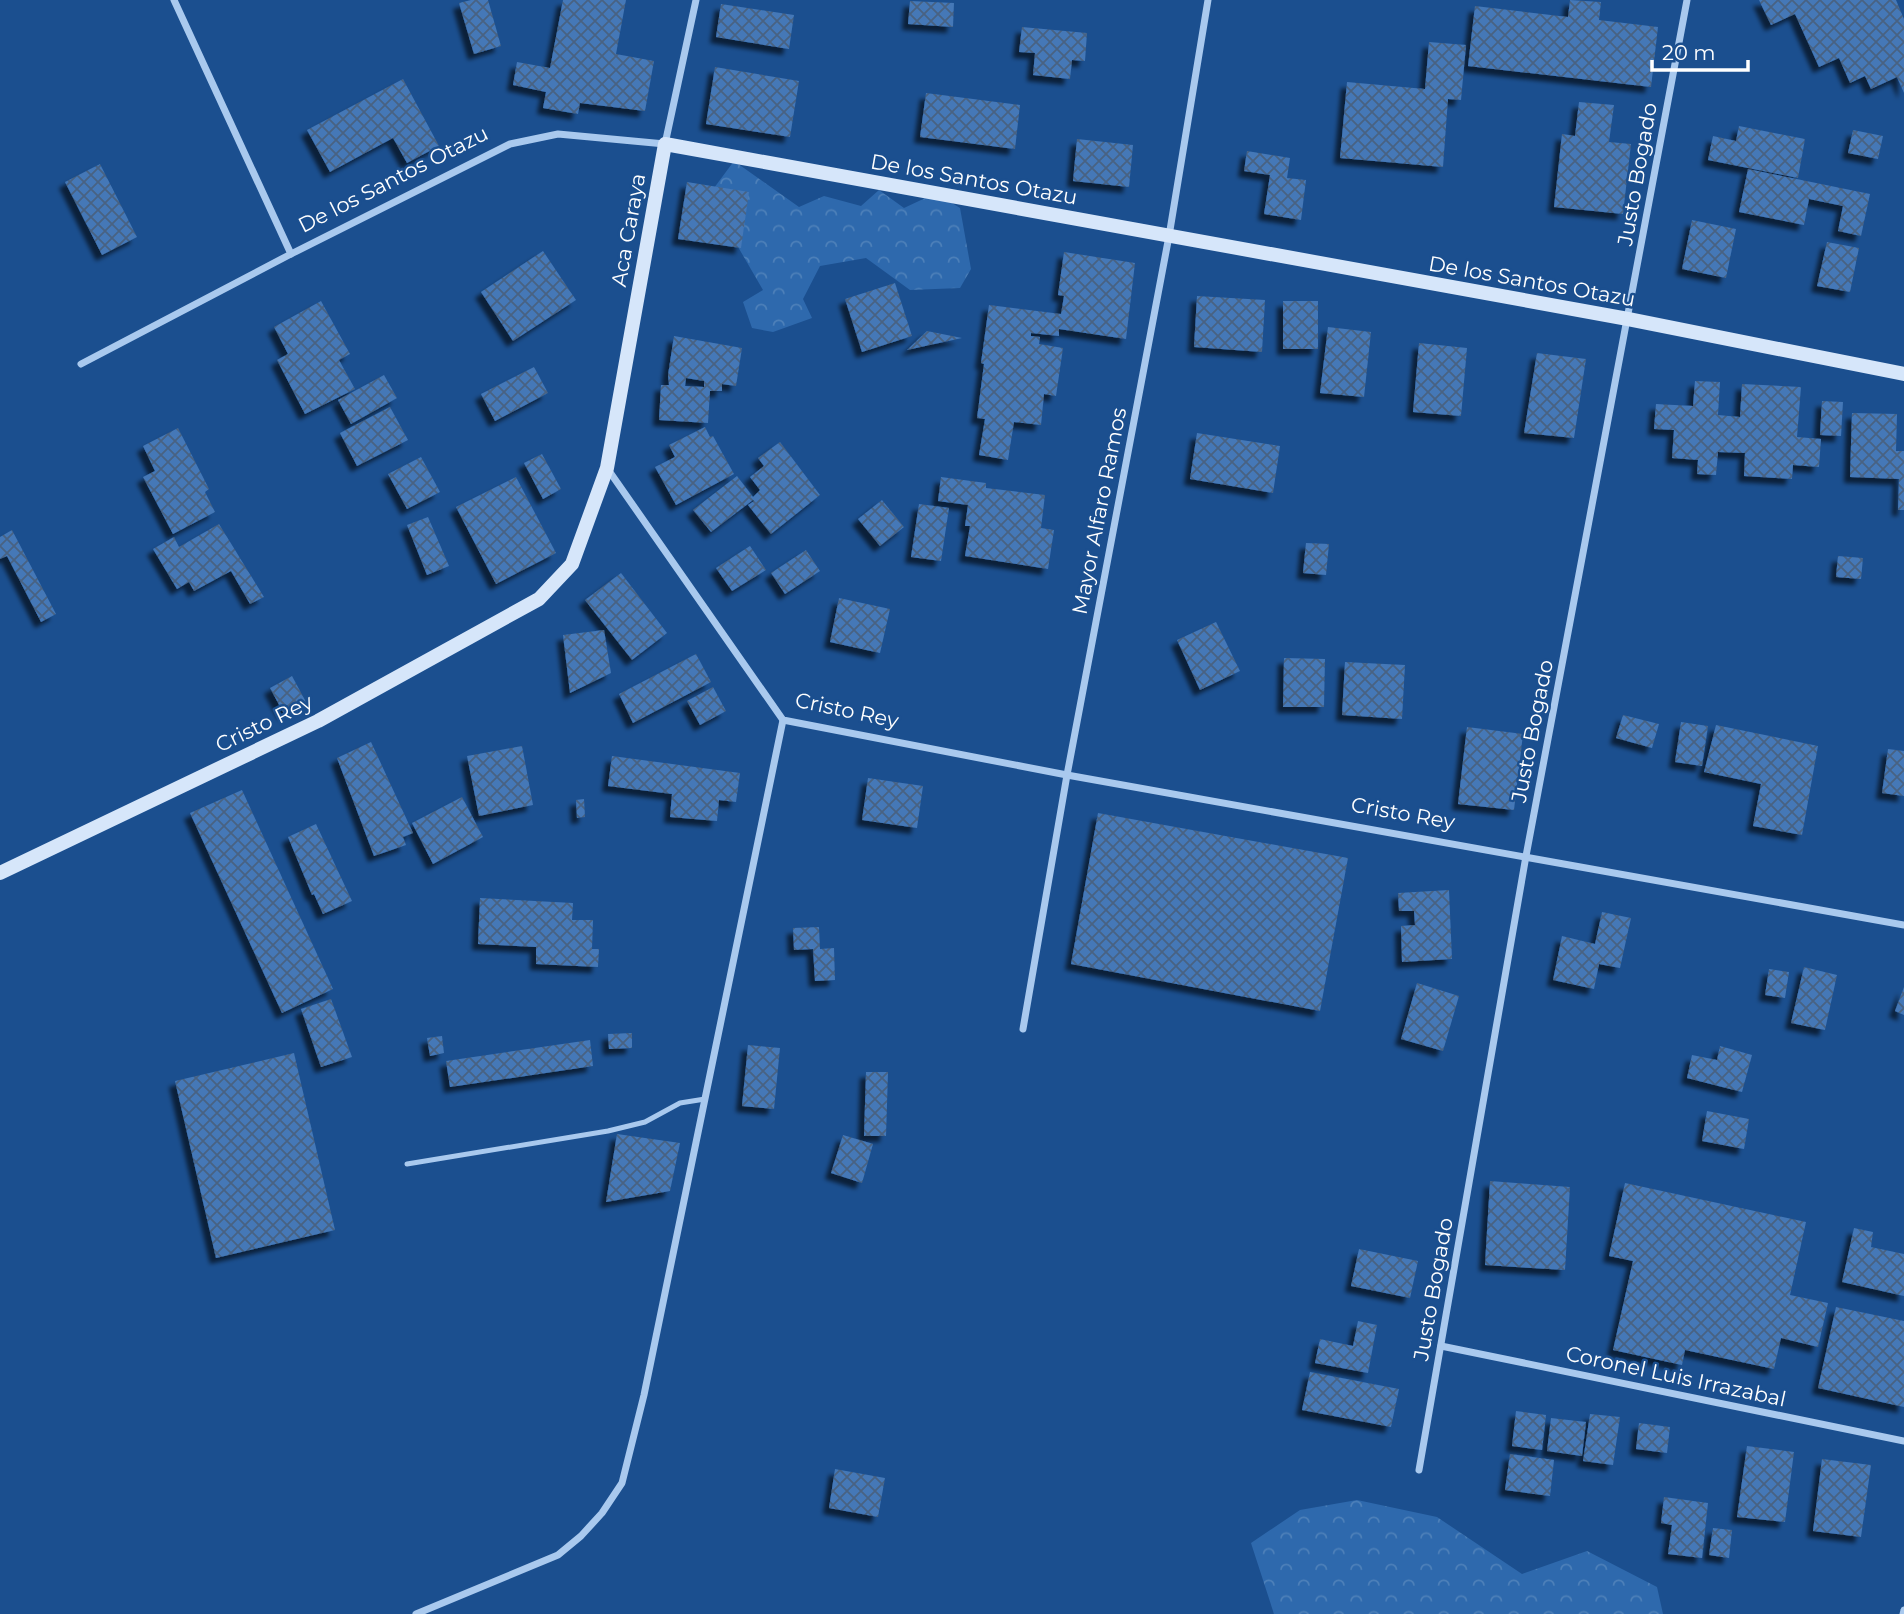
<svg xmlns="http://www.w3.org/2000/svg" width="1904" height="1614" viewBox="0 0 1904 1614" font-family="Montserrat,sans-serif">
<defs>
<pattern id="forest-crowns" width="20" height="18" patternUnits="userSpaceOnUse" patternTransform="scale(1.75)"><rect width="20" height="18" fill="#2e69ad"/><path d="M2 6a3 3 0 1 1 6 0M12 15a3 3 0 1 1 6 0" fill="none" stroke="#4d80b9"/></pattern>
<pattern id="building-cross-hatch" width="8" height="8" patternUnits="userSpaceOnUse" patternTransform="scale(1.75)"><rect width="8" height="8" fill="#4478b7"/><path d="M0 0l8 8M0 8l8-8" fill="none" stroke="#486282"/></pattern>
<filter id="shadow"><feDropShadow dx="-6" dy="6" stdDeviation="2" flood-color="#0009"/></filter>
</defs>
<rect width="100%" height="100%" fill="#1b4f8f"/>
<g fill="url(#forest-crowns)">
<path d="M734,161L799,207L824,196L861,206L879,190L904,208L936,193L960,208L971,269L960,288L910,290L866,258L820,266L803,299L812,318L773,332L752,328L743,302L763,290L723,221L697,211Z"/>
<path d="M1357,1500L1437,1517L1522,1574L1587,1551L1657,1587L1663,1614H1274L1251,1543L1300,1510Z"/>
</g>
<g fill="url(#building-cross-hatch)" fill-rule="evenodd" filter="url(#shadow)">
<path d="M471,0H488L501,46L474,54L459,3Z"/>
<path d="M563,0H626L616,54L654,61L645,111L580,103L578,114L543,108L546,92L513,85L517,62L550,68Z"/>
<path d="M1570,0L1601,2L1599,20L1658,27L1651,87L1468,66L1475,6L1568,17Z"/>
<path d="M1759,0H1896L1904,19V93L1897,77L1871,89L1865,76L1850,83L1839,58L1819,67L1795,14L1771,25Z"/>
<path d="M910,1L954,3L953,27L908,24Z"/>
<path d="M721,4L794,15L789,49L716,37Z"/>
<path d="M1022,27L1087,33L1085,61L1072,60L1070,79L1033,75L1035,53L1019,52Z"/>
<path d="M1429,42L1466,45L1461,100L1448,99L1443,167L1340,158L1347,82L1425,89Z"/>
<path d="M715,67L799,81L790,137L706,124Z"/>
<path d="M403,79L439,146L407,163L393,138L330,172L307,130Z"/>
<path d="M926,93L1020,105L1015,149L920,137Z"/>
<path d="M1579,102L1614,105L1609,142L1631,144L1623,214L1554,207L1562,134L1575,136Z"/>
<path d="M1739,126L1805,139L1798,178L1708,160L1713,136L1736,141Z"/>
<path d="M1853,130L1883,136L1878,159L1848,153Z"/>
<path d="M1077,139L1133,145L1129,187L1073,181Z"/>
<path d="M1247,151L1290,158L1287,178L1306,180L1301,220L1264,214L1270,175L1244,171Z"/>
<path d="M100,164L137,237L102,255L65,182Z"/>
<path d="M1748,169L1870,194L1861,236L1838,231L1843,206L1809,199L1804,225L1739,212Z"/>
<path d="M687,182L749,192L741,248L678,239Z"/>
<path d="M1692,220L1736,229L1726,278L1682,269Z"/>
<path d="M1827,242L1859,248L1850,292L1817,286Z"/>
<path d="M543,251L576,300L513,341L481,292Z"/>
<path d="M1064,252L1135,263L1126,339L1059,329V336L1031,333V336L1040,337L1039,344L1063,348L1056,396L1044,394L1041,425L1014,422L1008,460L979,455L985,419L977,418L984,364L981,363L989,305L1061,314L1064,296L1058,295Z"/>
<path d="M895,283L912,336L862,352L845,299Z"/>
<path d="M1197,296L1265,300L1262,352L1194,347Z"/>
<path d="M321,301L350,354L339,360L355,389L305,414L277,360L288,354L274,327Z"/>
<rect x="1283" y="301" width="35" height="48"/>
<path d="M1328,327L1371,332L1364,397L1320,393Z"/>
<path d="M927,331L962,338L907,350Z"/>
<path d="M674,336L742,348L736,386L722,384V391H710L708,423L659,420L661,385H669L668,375ZM686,378L704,381V387L685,386Z"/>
<path d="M1419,343L1467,348L1461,416L1413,412Z"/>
<path d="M1537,353L1586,359L1574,438L1524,433Z"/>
<path d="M534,367L548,393L495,421L481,394Z"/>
<path d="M384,375L397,398L351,424L338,400Z"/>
<path d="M1695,381L1720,382L1718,415L1740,417L1742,384L1801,387L1797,437L1821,439L1819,467L1793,465L1792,479L1744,476L1745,453L1718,452L1716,475L1697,474L1698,460L1672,458L1674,430L1654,429L1656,404L1693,406Z"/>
<path d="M1822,401L1843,402L1841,436L1820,435Z"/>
<path d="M390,407L408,440L357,466L340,433Z"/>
<path d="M1852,413L1897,414L1896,451H1904V510H1898L1899,479L1850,477Z"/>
<path d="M705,427L710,437L713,436L734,474L676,505L655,467L675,457L669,445Z"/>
<path d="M178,428L209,489L205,492L215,512L173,534L143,477L155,471L143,446Z"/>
<path d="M1197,433L1280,446L1273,493L1190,479Z"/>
<path d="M780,442L820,495L771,534L748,505L754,501L753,500L711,532L693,510L737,476L753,497L760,490L750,477L764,466L758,458Z"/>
<path d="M542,454L561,489L543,499L524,463Z"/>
<path d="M421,457L440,492L407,509L388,474Z"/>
<path d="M516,477L556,553L496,584L456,507Z"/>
<path d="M941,477L986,483V488L1045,495L1041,528L1054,530L1048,569L965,556L970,526H965L968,505L938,501Z"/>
<path d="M882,500L904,527L880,546L858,519Z"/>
<path d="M919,504L949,508L941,561L911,557Z"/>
<path d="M428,517L449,566L427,575L407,525Z"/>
<path d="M219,524L264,597L250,604L231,571L194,591L189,582L177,589L153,549L174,537L179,547Z"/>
<path d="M12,530L56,614L41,622L7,556L0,559V537Z"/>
<path d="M1306,543L1329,544L1326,575L1303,573Z"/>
<path d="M750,546L766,570L732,591L716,568Z"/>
<path d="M806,550L820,571L785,594L771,573Z"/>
<path d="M1838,556L1863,558L1861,579L1836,577Z"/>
<path d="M621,573L667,633L632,660L585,600Z"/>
<path d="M839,598L890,609L880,653L830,642Z"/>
<path d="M1216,622L1240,671L1200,690L1177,640Z"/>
<path d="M604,630L611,673L570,693L563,635Z"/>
<path d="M696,654L711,682L633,723L619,694Z"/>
<path d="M1284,658L1325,659L1324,707H1283Z"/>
<path d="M1345,662L1405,665L1402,719L1342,715Z"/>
<path d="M292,676L306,702L284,714L270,688Z"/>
<path d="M713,687L726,711L700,725L687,701Z"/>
<path d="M1623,715L1659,724L1652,748L1616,738Z"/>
<path d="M1681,722L1708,726L1702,766L1675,762Z"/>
<path d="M1716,725L1818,746L1802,835L1753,826L1761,784L1704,772Z"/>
<path d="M1467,727L1523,734L1514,810L1458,804Z"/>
<path d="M371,742L413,833L403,837L406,845L374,856L337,758Z"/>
<path d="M522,746L533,805L479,816L467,756Z"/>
<path d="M1888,749L1904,751V796L1882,793Z"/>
<path d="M612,756L740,773L736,802L719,800L717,821L670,817L672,794L608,786Z"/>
<path d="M868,778L923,786L917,828L862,820Z"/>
<path d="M242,790L333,989L282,1013L190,813Z"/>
<path d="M462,797L483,837L433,864L412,823Z"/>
<path d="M584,799L585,817L577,818L576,800Z"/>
<path d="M1098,813L1348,858L1320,1011L1071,964Z"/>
<path d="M316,824L352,901L323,914L314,894L312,895L288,837Z"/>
<path d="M1449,890L1452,959L1402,962L1401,926L1415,925L1414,911H1399L1398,893Z"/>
<path d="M480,898L573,903L572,920H593L592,949H599L598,967L536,964V947L478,944Z"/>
<path d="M1602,912L1631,918L1620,968L1599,964L1594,989L1553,980L1562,936L1595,944Z"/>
<path d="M819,927L820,949L834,948L835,980L815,981L813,949L794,950L793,928Z"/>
<path d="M1804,967L1837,975L1825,1030L1791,1023Z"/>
<path d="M1769,969L1789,972L1785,998L1765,995Z"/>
<path d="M1417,983L1459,996L1443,1051L1401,1039Z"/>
<path d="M1904,987V1015L1895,1011Z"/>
<path d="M331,999L352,1057L321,1067L301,1009Z"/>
<path d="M632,1033V1048L609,1049L608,1034Z"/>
<path d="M442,1036L444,1053L430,1056L427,1038Z"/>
<path d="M590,1040L593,1066L450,1087L446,1061Z"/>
<path d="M748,1045L780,1048L774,1109L742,1106Z"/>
<path d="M1720,1046L1752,1055L1742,1092L1687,1078L1692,1055L1717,1060Z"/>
<path d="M294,1053L335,1230L216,1258L175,1081Z"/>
<path d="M866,1072H888L886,1136H864Z"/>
<path d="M1707,1111L1749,1119L1744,1149L1702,1141Z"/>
<path d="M617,1134L680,1143L670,1191L606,1202Z"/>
<path d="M843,1135L873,1144L862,1183L831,1173Z"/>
<path d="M1490,1181L1570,1187L1565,1270L1485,1265Z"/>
<path d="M1625,1183L1806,1222L1790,1295L1828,1303L1818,1347L1781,1338L1774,1369L1685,1350L1682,1365L1613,1350L1633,1261L1609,1256Z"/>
<path d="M1854,1228L1873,1232L1871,1247L1904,1254V1296L1842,1282Z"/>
<path d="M1359,1249L1418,1261L1410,1298L1351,1286Z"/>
<path d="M1836,1307L1904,1321V1407L1818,1388Z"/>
<path d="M1358,1321L1377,1325L1368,1373L1315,1363L1320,1339L1353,1346Z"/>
<path d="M1310,1372L1399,1389L1391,1427L1302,1410Z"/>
<path d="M1516,1411L1546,1415L1542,1450L1512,1446Z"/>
<path d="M1590,1414L1620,1417L1613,1465L1583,1461Z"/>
<path d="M1551,1418L1586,1422L1582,1456L1547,1451Z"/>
<path d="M1639,1423L1670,1427L1667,1453L1636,1449Z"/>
<path d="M1747,1446L1794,1452L1785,1522L1737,1517Z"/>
<path d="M1510,1454L1554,1460L1550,1496L1505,1490Z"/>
<path d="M1822,1459L1871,1465L1861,1537L1813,1531Z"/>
<path d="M835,1469L885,1478L878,1517L829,1508Z"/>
<path d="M1664,1497L1708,1503L1702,1558L1668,1554L1672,1525L1661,1523Z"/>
<path d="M1713,1528L1732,1530L1729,1558L1709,1555Z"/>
</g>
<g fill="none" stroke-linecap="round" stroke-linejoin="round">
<path stroke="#a9c9ee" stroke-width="5" d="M407,1164L608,1131L645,1122L680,1103L705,1099"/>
<g stroke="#a9c9ee" stroke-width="7">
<path d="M174,0L291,254"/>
<path d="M81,364L291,254L510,144L558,134L665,144L696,0"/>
<path d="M607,468L783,720L1067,775L1904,925"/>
<path d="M1023,1029L1067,775L1169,236L1208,0"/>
<path d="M1441,1346L1904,1441"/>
<path d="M1419,1470L1526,856L1687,0"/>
<path d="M416,1614L558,1555L581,1536L602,1513L622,1483L644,1395L783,720"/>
<path d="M1903,1614L1904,1610"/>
</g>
<path stroke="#d6e6fa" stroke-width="14" d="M0,873L318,721L539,599L572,564L607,468L665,144L1628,319L1904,374"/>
</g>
<g text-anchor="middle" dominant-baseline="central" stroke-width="5" stroke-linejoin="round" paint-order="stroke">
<g font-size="21" fill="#fff" stroke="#1b4f8f">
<text transform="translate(1637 174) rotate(-80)">Justo Bogado</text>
<text transform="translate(393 179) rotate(-27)">De los Santos Otazu</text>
<text transform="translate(974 179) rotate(10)">De los Santos Otazu</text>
<text transform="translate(628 230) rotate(-80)">Aca Caraya</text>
<text transform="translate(1532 281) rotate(10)">De los Santos Otazu</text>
<text transform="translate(1099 511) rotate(-79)">Mayor Alfaro Ramos</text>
<text transform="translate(847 710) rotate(12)">Cristo Rey</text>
<text transform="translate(264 723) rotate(-26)">Cristo Rey</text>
<text transform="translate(1532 731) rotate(-79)">Justo Bogado</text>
<text transform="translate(1403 813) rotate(10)">Cristo Rey</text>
<text transform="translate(1433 1289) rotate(-80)">Justo Bogado</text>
<text transform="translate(1676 1376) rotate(12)">Coronel Luis Irrazabal</text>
</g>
</g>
<path d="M1652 60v10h96v-10" fill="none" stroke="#ffffff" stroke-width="3.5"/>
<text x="1662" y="60" font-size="21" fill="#ffffff" stroke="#1b4f8f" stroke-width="5" paint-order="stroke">20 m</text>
</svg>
